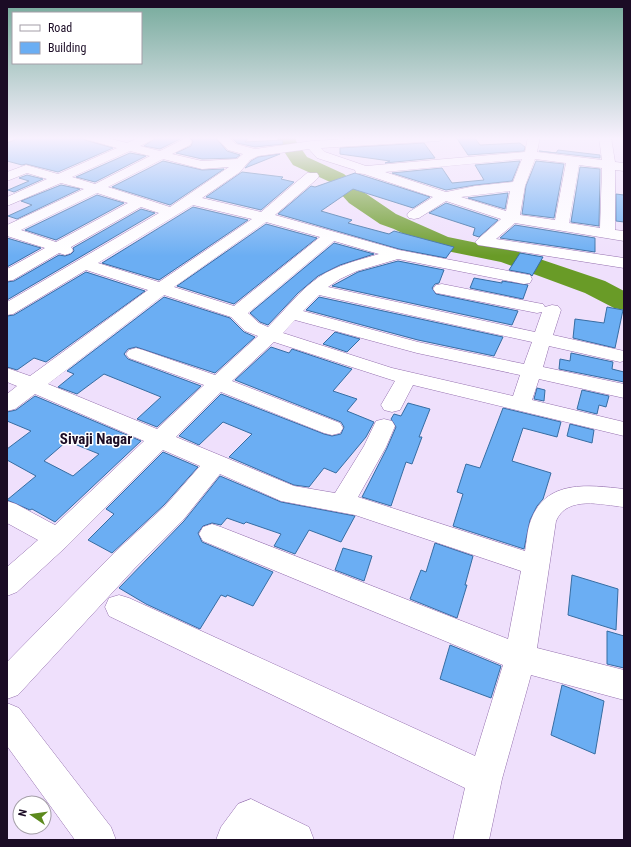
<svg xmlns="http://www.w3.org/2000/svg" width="631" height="847" viewBox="0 0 631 847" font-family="'Roboto Condensed',sans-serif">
<rect width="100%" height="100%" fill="#efe0fc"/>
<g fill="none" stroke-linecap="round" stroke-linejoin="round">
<path fill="#699b27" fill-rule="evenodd" d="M278,137H296V141L307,157L344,174L365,193L396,214L448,237L516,251L605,281L624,291V310L614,308L585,293L501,262L432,248L394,229L380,224L349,203L330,182L293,165L277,141Z"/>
</g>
<g fill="#6baef3" stroke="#376da2" fill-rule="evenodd">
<path d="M17,137H82L85,140L113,148L58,172L26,164L22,165L7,161V143L15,140Z"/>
<path d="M157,137H184L160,149L144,146Z"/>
<path d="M189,137H215L227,151L240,155L236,158L202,159L176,153L191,146L193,141Z"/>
<path d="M231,137H249L245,142L282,140L283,144L255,147L237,143Z"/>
<path d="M456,137H474L480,145L520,143L525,147L524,151L468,155Z"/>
<path d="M424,143L435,158L385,163L390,161L340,154V148Z"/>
<path d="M558,150L600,155V158L539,151L556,153Z"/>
<path d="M130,153L146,156L95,182L76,177Z"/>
<path d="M280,154L245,168L251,161L258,157Z"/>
<path d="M163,161L202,170L224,169L170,205L112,187Z"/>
<path d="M520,161L512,181L475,185L446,190L392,173L442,168L452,183L484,180L475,165Z"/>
<path d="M536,161L564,164L554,218L522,214L526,186Z"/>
<path d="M580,167L600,169L599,226L571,222Z"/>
<path d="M242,172L283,177L281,179L294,182L261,210L206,197Z"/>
<path d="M355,173L430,197L413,208L353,189L321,211L352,220L348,223L389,234L394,231L454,247L446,258L399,249L278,214L311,186L315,187Z"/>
<path d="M27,175L43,179L14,192L8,190L29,181L19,178Z"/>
<path d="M61,185L80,189L17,219L8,216L32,205L21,201Z"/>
<path d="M508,193L505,209L468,198Z"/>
<path d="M616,194L624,195V222L616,221Z"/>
<path d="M97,195L124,203L56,240L25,230Z"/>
<path d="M446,203L498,220L479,237L473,235L475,228L429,213Z"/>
<path d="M193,207L248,220L159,280L102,263Z"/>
<path d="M141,209L155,213L7,300V282L14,281L59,255L65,256L71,254L74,251L73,248Z"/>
<path d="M266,224L317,238L234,304L177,286Z"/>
<path d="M515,225L595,238V252L500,238Z"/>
<path d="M7,238L41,248L7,267Z"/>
<path d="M334,243L374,254L340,265L318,276L298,293L268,325L260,322L250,313Z"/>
<path d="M520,253L543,257L532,276L530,274L509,270Z"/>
<path d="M398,261L444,270L439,283L435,284L432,288L436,294L518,311L512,325L332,286L358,272Z"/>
<path d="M86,272L145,291L46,362L34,358L17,370L7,367V316L14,315Z"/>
<path d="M474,278L502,283V281L528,285L523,299L470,288Z"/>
<path d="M164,297L230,318L244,332L255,337L215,373L136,347L128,349L124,354L128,359L201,386L157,427L137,419L161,397L104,374L77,394L58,387L74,374L67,371Z"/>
<path d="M319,297L503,337L494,356L418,340L306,310Z"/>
<path d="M607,307L623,310L615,348L573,338L575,319L604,323Z"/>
<path d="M335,332L360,339L347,352L323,344Z"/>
<path d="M271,347L289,353L292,349L352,369L333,391L357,399L347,411L374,422L366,437L336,473L324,468L309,487L294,485L229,457L252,434L223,422L199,445L179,436L221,394L324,434L332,436L341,434L344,427L341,422L235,380Z"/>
<path d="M571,353L613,362L612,369L624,372V382L559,369L560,359L570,361Z"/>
<path d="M537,388L545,390L544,401L534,399Z"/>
<path d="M582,390L609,396L606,407L599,405L597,414L577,409Z"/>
<path d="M35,396L141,441L55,522L32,509L30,510L7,500L36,476L7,460V449L31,431L7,421V412L16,410ZM67,441L99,454L73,476L44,461Z"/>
<path d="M408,403L430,409L419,437H422L412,464L406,462L391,506L362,497L387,448L396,427L391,419L394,414L401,416Z"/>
<path d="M503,408L561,422L557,437L523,428L512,461L551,473L543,499L537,506L530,520L524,549L453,526L463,494L457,492L466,464L480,468Z"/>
<path d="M570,424L594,430L592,443L567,436Z"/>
<path d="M163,452L198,467L164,505L112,553L88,540L114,514L106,509Z"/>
<path d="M220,476L281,502L355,516L341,542L309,530L295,554L274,546L281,534L246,522L244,524L227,518L221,525L212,523L203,526L198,533L202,542L273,572L253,606L227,595L226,597L221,595L200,629L146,604L119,588L184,521Z"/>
<path d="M435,543L473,556L465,585H467L457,618L410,599L421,570L426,572Z"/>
<path d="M343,548L372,556L364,581L335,570Z"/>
<path d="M572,575L618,589L616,630L568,615Z"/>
<path d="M607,631L624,636V668L607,664Z"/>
<path d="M450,645L501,666L491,698L440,679Z"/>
<path d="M562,685L604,701L595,754L551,735Z"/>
</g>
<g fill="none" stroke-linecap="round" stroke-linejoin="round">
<defs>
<g id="minor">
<path d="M7,137H16L14,139L7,142Z"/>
<path d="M83,137H104L127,143L140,137H156L154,139L140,146L160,151L186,138L190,139L192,142L190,145L172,154L202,161L237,159L243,154L228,150L216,137H229L236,144L255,149L312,141L379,137H445L439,141L321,148L325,152L366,166L525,152L528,137H540L537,152L602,160L599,137H611L615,162L624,163V171L615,170V230L624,231V241L515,223L496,239L624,258V268L478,245L475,242L478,239L501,219L446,201L419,218L414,219L409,218L407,215L409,212L433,197L364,174L356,173L355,170L317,158L309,149L258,156L250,160L240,172L202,198L261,212L307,173H317L319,176L317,179L275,215L399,250L524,274L530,275L532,279L530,283L524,284L398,259L357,271L340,279L328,287L535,332L542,312L537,313L442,294L436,293L433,289L436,285L442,284L537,303L543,304L545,307L552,305L558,306L561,310L553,335L624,351V361L620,362L549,346L543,367L624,384V398L539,379L532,400L624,422V436L413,385L400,410L392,412L384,410L381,405L395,381L274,342L232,381L340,423L343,428L340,433L332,435L324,433L221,392L176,437L294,486L335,493L364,446L376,421L384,419L392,421L395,426L386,447L358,497L525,551C527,541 527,530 531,520C546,479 589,485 624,489V507C602,505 567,495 556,521L537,648L624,670V700L531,675L502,779L489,840H453L465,788L109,616L105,607L109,598L119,595L129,598L475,756L503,665L203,541L199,534L203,527L212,524L221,527L508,639L521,571L355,515L281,501L220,474L183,520L134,569L18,695L7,699V662L114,553L165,506L200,466L163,450L67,546L17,592L7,596V567L38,540L7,523V501L16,504L55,525L144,441L35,394L15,409L7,411V394L17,386L7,382V368L30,376L148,290L86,270L13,314L7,315V302L159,213L141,207L71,247L73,250L71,253L65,255L59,253L13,280L7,281V269L45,248L7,236V225L84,189L61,183L7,206V197L47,179L27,173L7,181V172L26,165L58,174L117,148L85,139ZM130,151L150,156L95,184L72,177ZM163,159L202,169L229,167L170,207L108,187ZM522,159L513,182L475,186L446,192L385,172ZM535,159L566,163L555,220L520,215L525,186ZM579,165L602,168L600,228L569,223ZM510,191L506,211L461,197ZM97,193L128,203L56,242L21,230ZM193,205L252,219L159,282L98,263ZM266,222L320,237L234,306L174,287ZM334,241L379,254C359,260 337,265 319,277C299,291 285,310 268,327L259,323L248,313ZM164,295L231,317L245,331L258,336L215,375L143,350L136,348L129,350L126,354L129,358L204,385L157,429L48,384ZM319,295L532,342L524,364L418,342L303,311ZM295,320L417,353L520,375L513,396L392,368L283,333Z"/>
<path d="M7,703L19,708L111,827L116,840H75L7,746Z"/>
<path d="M251,799L309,827L314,840H216L221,827L238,804Z"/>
</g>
</defs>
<use href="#minor" stroke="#946fae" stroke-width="1"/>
<use href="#minor" fill="#fff" fill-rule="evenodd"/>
</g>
<linearGradient id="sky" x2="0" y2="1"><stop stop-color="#75aa9b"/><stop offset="0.54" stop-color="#f8f1fe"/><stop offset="1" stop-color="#f8f1fe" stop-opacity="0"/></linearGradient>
<rect width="631" height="256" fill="url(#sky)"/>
<g text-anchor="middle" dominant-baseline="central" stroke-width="3" stroke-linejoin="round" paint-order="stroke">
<g font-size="15" font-weight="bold" fill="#1b0c25" stroke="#fff">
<text x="96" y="439">Sivaji Nagar</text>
</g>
</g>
<rect width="631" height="847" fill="none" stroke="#1b0c25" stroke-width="16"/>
<rect x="12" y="12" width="130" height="52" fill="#ffffff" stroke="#a49ea8"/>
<rect x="20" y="25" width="20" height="6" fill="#ffffff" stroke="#a49ea8"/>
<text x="48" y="32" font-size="12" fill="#1b0c25">Road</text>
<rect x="20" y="42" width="20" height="12" fill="#6baef3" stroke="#a49ea8"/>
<text x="48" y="52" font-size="12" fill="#1b0c25">Building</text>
<g transform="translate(32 815) rotate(283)"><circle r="19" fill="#ffffff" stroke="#a49ea8"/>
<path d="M0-3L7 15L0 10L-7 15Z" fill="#5c8a1d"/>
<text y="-6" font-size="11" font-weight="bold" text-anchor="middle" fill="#1b0c25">N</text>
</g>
</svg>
